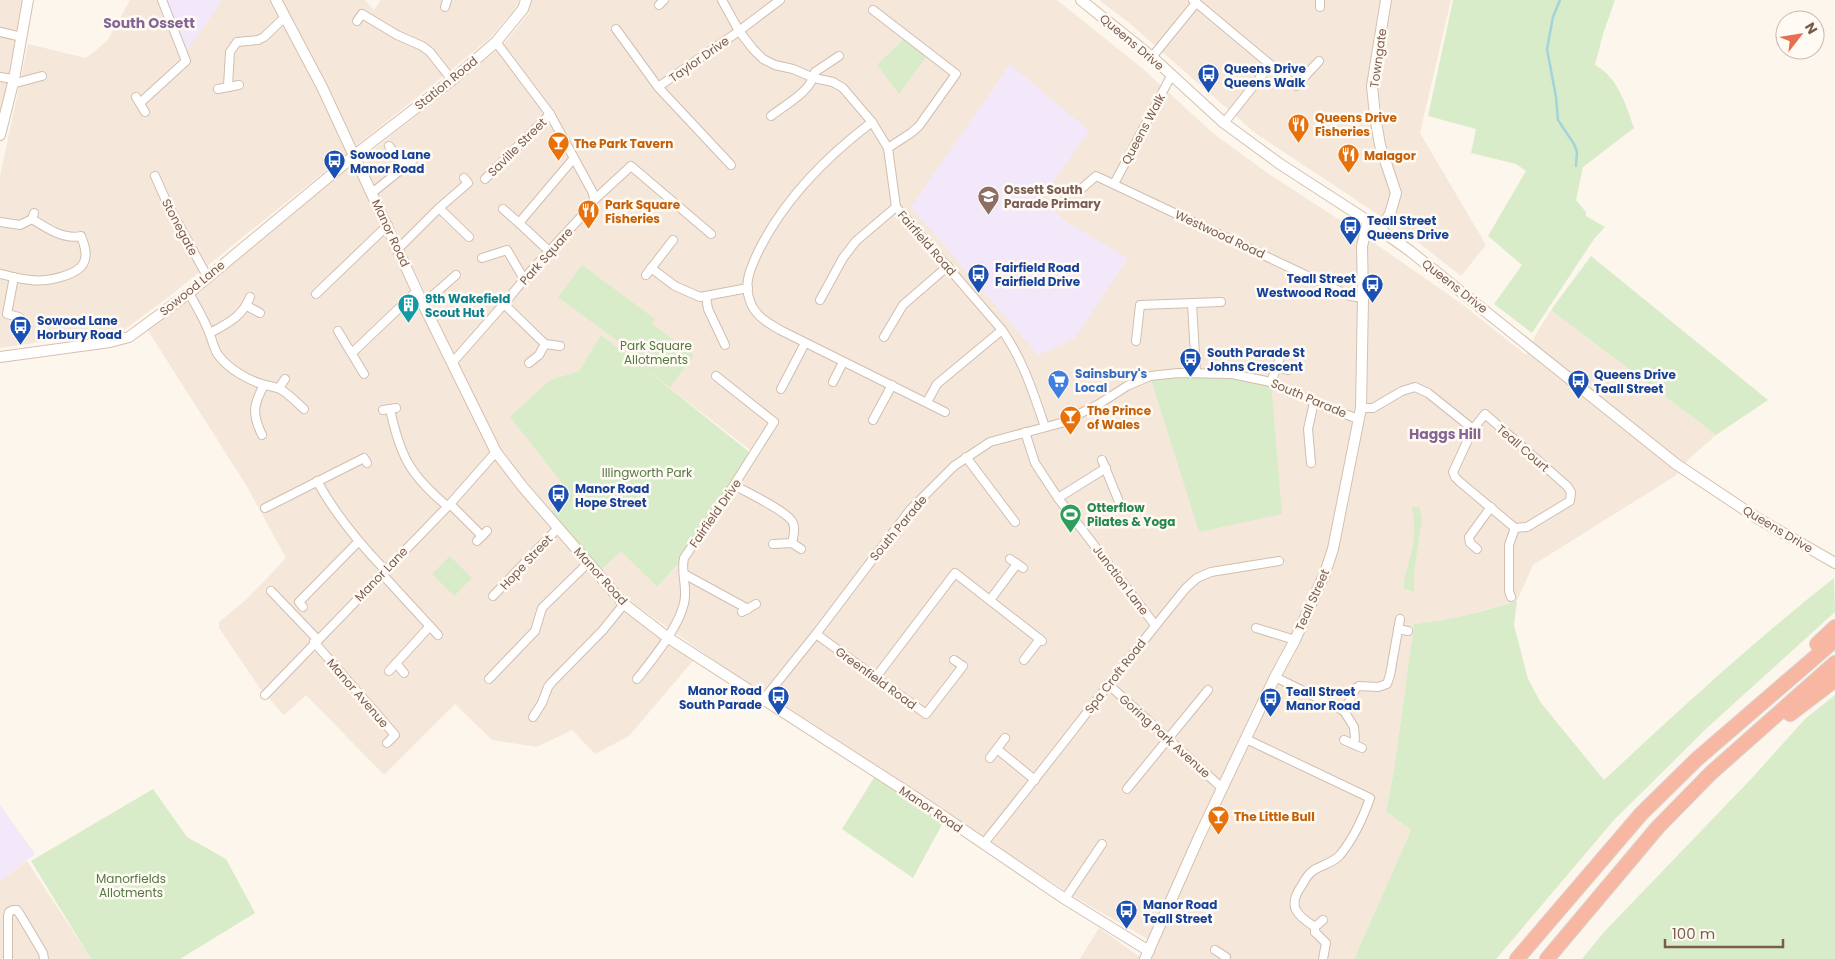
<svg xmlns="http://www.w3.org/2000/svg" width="1835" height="959" viewBox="0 0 1835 959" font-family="Poppins,sans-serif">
<rect width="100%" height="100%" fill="#fdf6ec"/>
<g fill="#f5e8da">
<path d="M0,0H28L5,111L0,110Z"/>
<path d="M130,0H365L374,10L381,0H519L517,6L488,40L171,295L124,330L0,348V176L28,44L86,58L107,41Z"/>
<path d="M532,0H1057L1142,68L1214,134L1272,176L1360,233L1462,304L1526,355L1536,334L1551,310L1716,435L1690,458L1675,476L1533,565L1517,601L1467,615L1434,622L1414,624L1394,770L1386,810L1411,830L1354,959H1146L1156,944L1078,899L762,694L634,604L601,570L621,550L657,587L686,557L754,453L601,335L579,371L550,380L571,495L552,512L517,470L493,437L365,166L366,156L502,46L529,13Z"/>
<path d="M1099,0H1451L1420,133L1486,245L1461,276L1406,233L1255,133L1128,22Z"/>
<path d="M355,156L496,452L624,604L697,656L629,736L595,754L572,730L537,747L492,740L455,704L384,775L306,695L284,715L261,690L219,628V622L248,598L286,558L246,485L145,326Z"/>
<path d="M27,861L91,959H0V881Z"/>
<path d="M1099,928L1143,959H1080Z"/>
</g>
<g fill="#f3e8fa">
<path d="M166,0H220L221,2L186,52Z"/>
<path d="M1010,64L1089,131L1042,198L1066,222L1128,258L1075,338L1038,355L911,207Z"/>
<path d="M0,805L35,854L0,881Z"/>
</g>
<g fill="#d8ecc9">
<path d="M1453,0H1615L1603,34L1595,65C1618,77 1626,105 1634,128L1583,167L1576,200L1586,212V216L1605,227L1594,239L1532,333L1494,304L1522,265L1488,236L1526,171L1516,164L1471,153L1476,129L1428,116Z"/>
<path d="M907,36L929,53L899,94L877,65Z"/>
<path d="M1591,256L1768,400L1716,435L1551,310Z"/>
<path d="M582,265L655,319L652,324L694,355L670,387L643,367L753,455L684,558L657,587L621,551L601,570L588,563L547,515L571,494L510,417L550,380L579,371L601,335L626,354L630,350L558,297Z"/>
<path d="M1196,372L1271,382L1282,514L1199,532L1150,376Z"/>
<path d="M1412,507H1419L1422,520L1414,571V592L1404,588C1404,573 1410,561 1413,546C1415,534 1414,519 1412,507Z"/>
<path d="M450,556L472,578L454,596L432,574Z"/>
<path d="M1834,578L1835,612L1708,727L1614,820L1496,959H1354L1411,830L1386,811L1394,770L1414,624C1449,621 1483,611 1517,601L1514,625L1528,679L1541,703L1604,780C1678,711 1754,641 1834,578Z"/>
<path d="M1835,695V959H1582L1604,932L1752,778L1805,719Z"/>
<path d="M877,773L945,819L913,878L842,829Z"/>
<path d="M153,789L187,837L226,859L255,913L180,959H91L31,861Z"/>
</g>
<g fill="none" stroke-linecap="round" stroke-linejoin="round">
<path stroke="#a5d3da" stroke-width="2.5" d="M1560,0L1553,17L1547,49L1556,97L1558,120L1574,144L1577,152L1576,166"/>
<defs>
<g id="street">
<path d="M722,0L739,31L753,49L763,59L775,65L793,69L814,78L833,82L843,88L872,122L888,148L896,207L1002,330C1023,360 1033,392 1045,427"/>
<path d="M1193,0L1296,86L1319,61"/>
<path d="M1320,0V7"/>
<path d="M659,5L664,0"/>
<path d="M445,7L447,0"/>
<path d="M873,10L956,74L919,126L911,133L888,148"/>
<path d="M357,21L362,14L397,35L422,46L430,52L452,80"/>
<path d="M616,29L658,87L731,165"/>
<path d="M0,32L22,37"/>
<path d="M1152,57L1196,3"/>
<path d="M0,77L14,79"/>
<path d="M12,84L42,76"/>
<path d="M228,86L230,52L237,42L258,40L264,37L285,17"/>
<path d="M658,87L739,31L780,0"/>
<path d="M218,89L239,85"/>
<path d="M136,97L145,112"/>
<path d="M140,103L186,61L162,0"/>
<path d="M771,116C786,104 811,92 815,72L839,56"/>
<path d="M872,122C826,157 785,198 759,250C751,267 743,283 750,301C755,316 767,322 780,330L945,412"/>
<path d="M1224,123L1270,65"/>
<path d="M389,146L404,166"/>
<path d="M155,176L168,205L207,276"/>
<path d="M485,179L550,114"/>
<path d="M1114,184L1172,74"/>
<path d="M1080,190L1096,176L1350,296L1363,298"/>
<path d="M372,193L413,160"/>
<path d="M594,200L631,166L711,234"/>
<path d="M439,208L469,237"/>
<path d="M503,209L519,223"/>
<path d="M0,222L20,225L32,219L34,213"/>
<path d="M399,248L439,208L468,183L464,178"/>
<path d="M550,252L519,223L574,158"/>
<path d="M482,258L507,250L524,279"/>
<path d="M651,268L675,286L700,297L748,288"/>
<path d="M0,274C10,276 20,279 31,280C45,282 82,276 85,259C87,252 84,244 81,236C64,240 46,228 32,219"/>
<path d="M646,275L673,240"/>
<path d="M14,277L7,314L19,317"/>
<path d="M189,293C196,306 205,320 210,335C213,342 214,350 219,356C229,369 249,381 265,385C270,386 275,387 280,389C289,394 296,402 304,409"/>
<path d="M316,294L388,225"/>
<path d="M706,297L708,309L725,345"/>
<path d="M820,300L843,258L856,241L896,207"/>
<path d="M423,304L456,275"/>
<path d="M504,304L545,344L560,346"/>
<path d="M1192,304L1196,372"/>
<path d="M247,306L260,313"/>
<path d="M338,331L364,374"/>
<path d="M210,333C228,323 242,317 250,297"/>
<path d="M884,337L903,305L948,266"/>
<path d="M1136,341L1140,305L1221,302"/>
<path d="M352,353L417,291"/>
<path d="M452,363L504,304L530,272L591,206L594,200L593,193L550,114L496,42"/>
<path d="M529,363L539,355L545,344"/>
<path d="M1276,367L1288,370"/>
<path d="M833,382L843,362"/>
<path d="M1271,382L1281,355"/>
<path d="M279,388L285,379"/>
<path d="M781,389L805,343"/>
<path d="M927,402L937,384L1002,330"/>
<path d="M1361,408H1373L1402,391L1415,387L1428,393L1473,429"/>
<path d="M390,409C400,456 410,475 447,506"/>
<path d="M383,410L396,408"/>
<path d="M1485,414L1567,486L1571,492L1570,501L1527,527L1515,528L1460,482L1455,477L1453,472L1473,429Z"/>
<path d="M873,420L892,385"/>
<path d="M1025,432L1035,463L1058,498L1155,625"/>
<path d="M262,435C252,414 253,405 264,385"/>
<path d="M966,457L1015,522"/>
<path d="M1102,460L1122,509"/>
<path d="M1311,463L1308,429L1314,402"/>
<path d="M317,481C335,514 359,543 385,570"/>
<path d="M734,485C746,492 789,512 793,523C796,529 793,537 792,543"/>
<path d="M1058,498L1106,468"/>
<path d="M450,504L482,536"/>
<path d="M265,508L364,458L367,463"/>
<path d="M477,541L487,531"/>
<path d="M773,544L792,543L801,549"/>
<path d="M1477,549L1470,543L1469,537L1491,507"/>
<path d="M1010,559L1023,568"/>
<path d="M382,574L438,635"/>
<path d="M684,574L748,609"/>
<path d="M271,591L318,640"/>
<path d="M493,596L558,528"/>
<path d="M1511,597L1509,591V545L1515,528"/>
<path d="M990,600L1017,564"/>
<path d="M303,607L299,602L358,542"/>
<path d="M742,612L756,604"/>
<path d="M1256,628L1295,640"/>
<path d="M1398,629L1408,631"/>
<path d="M816,634L926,714L963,666L954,660"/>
<path d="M314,642L395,735L387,743"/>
<path d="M1024,660L1040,639"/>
<path d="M396,663L404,673"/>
<path d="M389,671L430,626"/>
<path d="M876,677L955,573L1042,641"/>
<path d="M1275,677L1344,711L1354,727L1355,739L1353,744"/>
<path d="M489,679L535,631L542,608L588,563"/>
<path d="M637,679C653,659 684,621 685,596C686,583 681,571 684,558L734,485L774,422L716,376"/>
<path d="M1108,684L1222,788"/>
<path d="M265,695L450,504L496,452"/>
<path d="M763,700L816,634L910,510L954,466L990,442L1061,423L1099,404L1127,386L1150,376L1178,373L1232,374L1271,382L1314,402L1358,419"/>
<path d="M1344,711L1356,688L1359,686L1378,687L1387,684L1390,675L1400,619"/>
<path d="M533,717L542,703L548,687L552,682L603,630L624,604"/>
<path d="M1246,739L1370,798C1363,818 1354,838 1340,855C1333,863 1322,865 1314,870C1308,874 1305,879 1302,885C1287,906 1296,915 1315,927"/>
<path d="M1344,740L1362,748"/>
<path d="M997,749L1035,780"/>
<path d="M990,758L1005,738"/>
<path d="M1127,789L1208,690"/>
<path d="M984,843C1052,759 1117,672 1186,588L1197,578L1211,572L1279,561"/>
<path d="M1065,899L1102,844"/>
<path d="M1315,932L1326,943L1323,959"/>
<path d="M1315,932V927L1323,920"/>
<path d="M1215,950L1226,957L1225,959"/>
<path d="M8,959V916L9,912L13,910H17L21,916L43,953L44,959"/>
</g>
<g id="secondary">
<path d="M276,0L322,87L423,304L496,452L522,486L624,604L667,637L915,797L1065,899L1149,951"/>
<path d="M1081,0L1152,57L1224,123L1280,164L1368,221L1410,251L1676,464L1757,518L1835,563"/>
<path d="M0,135L14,79L28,0"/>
<path d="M1380,230L1390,214L1396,193L1380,145L1375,116L1372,86L1386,0"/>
<path d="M0,357L110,342L129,337L189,293L355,155L452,80L496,42L523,9L526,0"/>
<path d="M1145,959L1199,837L1275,677L1295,640L1325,573L1333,549L1361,408L1363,298L1362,246L1368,221"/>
</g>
<g id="highway">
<path d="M1817,644L1835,627"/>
<path d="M1790,714L1835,680"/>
<path d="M1517,959L1641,814L1697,759L1835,640"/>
<path d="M1547,959L1658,827L1711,773L1835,663"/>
</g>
</defs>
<use href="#street" stroke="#d1beb0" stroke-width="10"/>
<use href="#secondary" stroke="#d6c0b0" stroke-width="12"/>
<use href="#highway" stroke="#dad1cd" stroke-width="16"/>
<use href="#street" stroke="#fff" stroke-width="8"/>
<use href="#secondary" stroke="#fff" stroke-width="10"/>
<use href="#highway" stroke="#f7b7a3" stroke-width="14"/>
</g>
<defs>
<symbol id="bus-pin" viewBox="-11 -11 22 30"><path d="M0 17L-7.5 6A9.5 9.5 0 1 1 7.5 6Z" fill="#1a4fb4" stroke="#fffaf3"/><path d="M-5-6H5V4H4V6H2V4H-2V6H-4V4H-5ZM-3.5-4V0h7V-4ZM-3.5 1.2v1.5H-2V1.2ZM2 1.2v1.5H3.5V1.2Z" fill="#fff"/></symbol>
<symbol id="restaurant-pin" viewBox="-11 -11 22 30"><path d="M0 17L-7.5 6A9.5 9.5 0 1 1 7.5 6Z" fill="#e8710a" stroke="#fffaf3"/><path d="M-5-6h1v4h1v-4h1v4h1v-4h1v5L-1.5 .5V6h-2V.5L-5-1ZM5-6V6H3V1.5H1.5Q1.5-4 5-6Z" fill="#fff"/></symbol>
<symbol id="bar-pin" viewBox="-11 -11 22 30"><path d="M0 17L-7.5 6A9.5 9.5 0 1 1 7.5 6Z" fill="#e8710a" stroke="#fffaf3"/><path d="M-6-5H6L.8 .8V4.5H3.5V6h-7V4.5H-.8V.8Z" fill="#fff"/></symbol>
<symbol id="school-pin" viewBox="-11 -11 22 30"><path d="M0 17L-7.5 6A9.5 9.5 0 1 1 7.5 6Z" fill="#8d6e63" stroke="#fffaf3"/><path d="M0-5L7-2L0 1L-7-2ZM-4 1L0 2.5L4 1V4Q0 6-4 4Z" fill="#fff"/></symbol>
<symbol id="building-pin" viewBox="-11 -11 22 30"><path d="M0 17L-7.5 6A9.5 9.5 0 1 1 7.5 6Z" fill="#0f9aa8" stroke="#fffaf3"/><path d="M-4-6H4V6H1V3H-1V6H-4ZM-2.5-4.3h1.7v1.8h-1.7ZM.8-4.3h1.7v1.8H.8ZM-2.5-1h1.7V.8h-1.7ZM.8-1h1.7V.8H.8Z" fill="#fff"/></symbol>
<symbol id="supermarket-pin" viewBox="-11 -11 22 30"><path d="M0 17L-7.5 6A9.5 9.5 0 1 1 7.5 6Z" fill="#3f7fe0" stroke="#fffaf3"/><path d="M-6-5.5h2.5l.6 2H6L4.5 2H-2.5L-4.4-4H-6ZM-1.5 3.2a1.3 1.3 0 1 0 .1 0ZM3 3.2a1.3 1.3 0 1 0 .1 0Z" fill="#fff"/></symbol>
<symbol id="stadium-pin" viewBox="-11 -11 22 30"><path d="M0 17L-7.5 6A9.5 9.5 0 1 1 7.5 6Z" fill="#2e9e5b" stroke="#fffaf3"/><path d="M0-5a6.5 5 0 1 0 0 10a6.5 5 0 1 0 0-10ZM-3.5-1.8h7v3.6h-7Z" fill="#fff"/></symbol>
</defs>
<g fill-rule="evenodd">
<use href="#bus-pin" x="1196" y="62" width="25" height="34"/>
<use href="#restaurant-pin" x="1286" y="112" width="25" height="34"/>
<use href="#bar-pin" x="546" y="130" width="25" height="34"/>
<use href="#restaurant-pin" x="1336" y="142" width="25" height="34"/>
<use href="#bus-pin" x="322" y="148" width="25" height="34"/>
<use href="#school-pin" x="976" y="184" width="25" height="34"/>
<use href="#restaurant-pin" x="576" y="198" width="25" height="34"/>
<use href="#bus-pin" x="1338" y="214" width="25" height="34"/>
<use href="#bus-pin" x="966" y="262" width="25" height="34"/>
<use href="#bus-pin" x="1360" y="272" width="25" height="34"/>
<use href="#building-pin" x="396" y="292" width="25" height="34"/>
<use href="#bus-pin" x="8" y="314" width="25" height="34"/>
<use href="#bus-pin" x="1178" y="346" width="25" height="34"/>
<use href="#supermarket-pin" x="1046" y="368" width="25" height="34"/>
<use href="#bus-pin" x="1566" y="368" width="25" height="34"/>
<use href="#bar-pin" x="1058" y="404" width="25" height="34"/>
<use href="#bus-pin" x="546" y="482" width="25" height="34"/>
<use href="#stadium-pin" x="1058" y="502" width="25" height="34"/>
<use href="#bus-pin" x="766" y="684" width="25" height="34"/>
<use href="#bus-pin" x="1258" y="686" width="25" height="34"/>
<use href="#bar-pin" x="1206" y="804" width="25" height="34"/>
<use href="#bus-pin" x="1114" y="898" width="25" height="34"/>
</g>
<g text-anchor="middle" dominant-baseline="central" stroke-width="5" stroke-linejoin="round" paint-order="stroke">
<g font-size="12" fill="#7a5c4d" stroke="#fffaf3">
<text transform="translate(1132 42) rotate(40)">Queens Drive</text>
<text transform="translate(1378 58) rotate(-82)">Towngate</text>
<text transform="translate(699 59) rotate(-35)">Taylor Drive</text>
<text transform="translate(446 83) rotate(-39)">Station Road</text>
<text transform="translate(1143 129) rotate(-62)">Queens Walk</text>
<text transform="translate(517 147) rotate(-45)">Saville Street</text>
<text transform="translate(180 227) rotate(62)">Stonegate</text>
<text transform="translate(391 233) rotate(65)">Manor Road</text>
<text transform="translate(1220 234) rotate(25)">Westwood Road</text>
<text transform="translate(927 243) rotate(49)">Fairfield Road</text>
<text transform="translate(546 256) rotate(-48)">Park Square</text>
<text transform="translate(1455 286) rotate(38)">Queens Drive</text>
<text transform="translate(192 288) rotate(-39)">Sowood Lane</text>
<text transform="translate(1309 398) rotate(23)">South Parade</text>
<text transform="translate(1523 448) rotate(41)">Teall Court</text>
<text transform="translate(715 513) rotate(-55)">Fairfield Drive</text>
<text transform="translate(898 528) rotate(-50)">South Parade</text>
<text transform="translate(1778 529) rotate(31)">Queens Drive</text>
<text transform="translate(526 562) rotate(-47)">Hope Street</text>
<text transform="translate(381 574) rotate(-46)">Manor Lane</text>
<text transform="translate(601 576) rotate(48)">Manor Road</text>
<text transform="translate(1121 580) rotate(53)">Junction Lane</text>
<text transform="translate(1312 600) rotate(-66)">Teall Street</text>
<text transform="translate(1115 676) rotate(-52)">Spa Croft Road</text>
<text transform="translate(876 678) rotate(36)">Greenfield Road</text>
<text transform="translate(358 693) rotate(49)">Manor Avenue</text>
<text transform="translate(1165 736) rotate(42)">Goring Park Avenue</text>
<text transform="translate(931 809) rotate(34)">Manor Road</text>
</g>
<g font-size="12" font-weight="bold" fill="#164399" stroke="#fffaf3" text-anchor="start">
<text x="1224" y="68">Queens Drive<tspan x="1224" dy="14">Queens Walk</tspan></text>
<text x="350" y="154">Sowood Lane<tspan x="350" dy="14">Manor Road</tspan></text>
<text x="1367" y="220">Teall Street<tspan x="1367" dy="14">Queens Drive</tspan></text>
<text x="995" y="267">Fairfield Road<tspan x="995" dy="14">Fairfield Drive</tspan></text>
<text x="1356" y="278" text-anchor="end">Teall Street<tspan x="1356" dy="14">Westwood Road</tspan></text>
<text x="37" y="320">Sowood Lane<tspan x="37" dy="14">Horbury Road</tspan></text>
<text x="1207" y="352">South Parade St<tspan x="1207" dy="14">Johns Crescent</tspan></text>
<text x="1594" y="374">Queens Drive<tspan x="1594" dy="14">Teall Street</tspan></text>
<text x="575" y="488">Manor Road<tspan x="575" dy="14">Hope Street</tspan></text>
<text x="762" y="690" text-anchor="end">Manor Road<tspan x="762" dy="14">South Parade</tspan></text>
<text x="1286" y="691">Teall Street<tspan x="1286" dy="14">Manor Road</tspan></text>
<text x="1143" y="904">Manor Road<tspan x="1143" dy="14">Teall Street</tspan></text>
</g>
<g font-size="12" font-weight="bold" fill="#c56008" stroke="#fffaf3" text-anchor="start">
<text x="1315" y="117">Queens Drive<tspan x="1315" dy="14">Fisheries</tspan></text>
<text x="574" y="143">The Park Tavern</text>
<text x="1364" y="155">Malagor</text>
<text x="605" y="204">Park Square<tspan x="605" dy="14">Fisheries</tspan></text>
<text x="1087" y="410">The Prince<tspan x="1087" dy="14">of Wales</tspan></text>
<text x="1234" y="816">The Little Bull</text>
</g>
<g font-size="12" font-weight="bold" fill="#785e54" stroke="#fffaf3" text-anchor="start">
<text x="1004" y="189">Ossett South<tspan x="1004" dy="14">Parade Primary</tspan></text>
</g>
<g font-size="12" font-weight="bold" fill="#0d838f" stroke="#fffaf3" text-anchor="start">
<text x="425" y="298">9th Wakefield<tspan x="425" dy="14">Scout Hut</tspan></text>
</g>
<g font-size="12" fill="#537a41" stroke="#fffaf3">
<text x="656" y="345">Park Square<tspan x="656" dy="14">Allotments</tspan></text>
<text x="647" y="472">Illingworth Park</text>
<text x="131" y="878">Manorfields<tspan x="131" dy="14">Allotments</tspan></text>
</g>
<g font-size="12" font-weight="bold" fill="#366cbe" stroke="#fffaf3" text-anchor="start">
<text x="1075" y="373">Sainsbury's<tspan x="1075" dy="14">Local</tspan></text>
</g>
<g font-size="12" font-weight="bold" fill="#27864d" stroke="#fffaf3" text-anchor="start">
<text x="1087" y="507">Otterflow<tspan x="1087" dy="14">Pilates &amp; Yoga</tspan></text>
</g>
<g font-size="14" font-weight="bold" fill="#846695" stroke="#fffaf3">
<text x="149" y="23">South Ossett</text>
<text x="1445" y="434">Haggs Hill</text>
</g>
</g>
<g transform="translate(1800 35) rotate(59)"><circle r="24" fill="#fffaf3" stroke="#cabbb1"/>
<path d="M0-4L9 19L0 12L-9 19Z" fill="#e76f51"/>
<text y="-8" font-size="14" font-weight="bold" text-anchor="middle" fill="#7a5c4d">N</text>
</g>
<path d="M1665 939v8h118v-8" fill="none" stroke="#7a5c4d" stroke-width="2.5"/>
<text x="1672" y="939" font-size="15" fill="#7a5c4d" stroke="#fffaf3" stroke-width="4" paint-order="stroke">100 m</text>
</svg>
